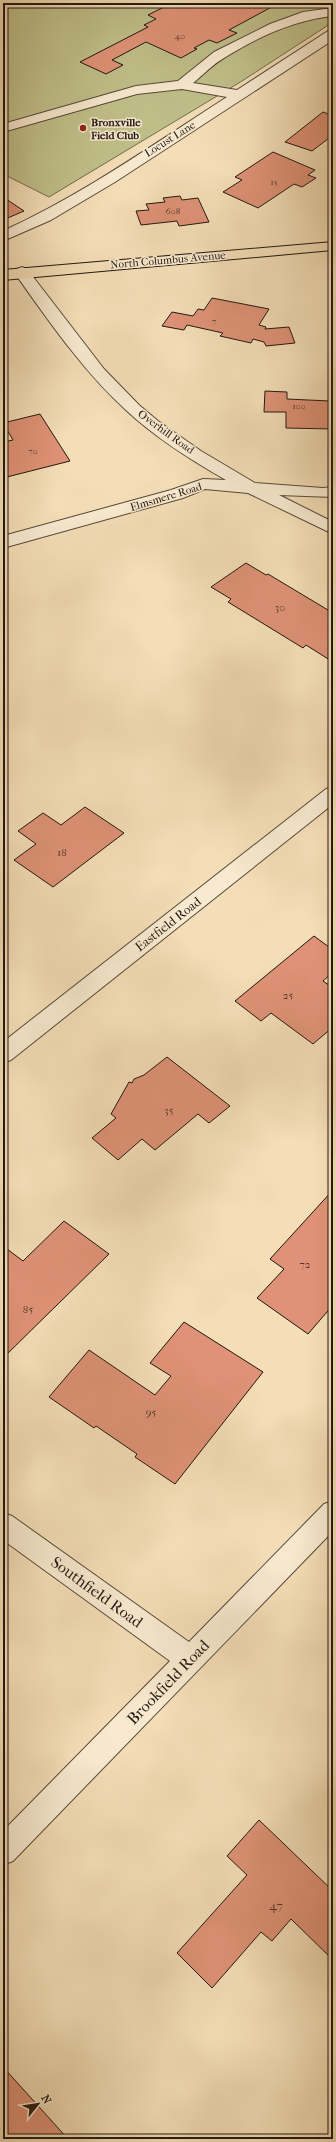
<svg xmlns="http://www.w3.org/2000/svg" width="336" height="2142" viewBox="0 0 336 2142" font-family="'IM FELL French Canon',serif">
<rect width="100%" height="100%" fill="#f4deb7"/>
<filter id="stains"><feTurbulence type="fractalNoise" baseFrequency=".005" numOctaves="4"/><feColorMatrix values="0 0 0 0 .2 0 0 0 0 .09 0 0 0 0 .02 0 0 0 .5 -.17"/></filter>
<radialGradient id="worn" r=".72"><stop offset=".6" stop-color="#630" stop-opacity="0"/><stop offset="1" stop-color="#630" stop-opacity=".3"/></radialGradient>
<path fill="#c0c08b" stroke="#706c4d" d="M3,3H333V22L242,81L49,197L3,174Z"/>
<g fill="#df9277" stroke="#21170f">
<path d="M172,3H279L229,30L237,33L217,43L209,40L194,48L197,49L181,58L146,42L112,60L123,65L106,74L80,62L148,27L144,25L156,19L148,15Z"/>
<path d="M323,112L331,115L333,114V135L312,151L285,142Z"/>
<path d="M273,152L315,170L308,175L316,178L302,187L294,184L258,208L223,192L242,180L235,177Z"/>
<path d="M180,196L182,200L198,198L209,222L179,226L177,221L141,225L136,211L149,210L146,204L165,202L163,198Z"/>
<path d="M3,197L24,211L3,220Z"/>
<path d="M212,298L269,309L259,325L266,327L265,329L289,327L295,343L266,346L264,342L253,339L251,343L220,336L223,333L187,325L184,330L162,326L172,312L193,316L198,309L204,310Z"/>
<path d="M330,381L333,382V429L286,428V412H264L265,391L287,392V399L330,401Z"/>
<path d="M40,414L70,461L3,478V442L13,440L3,423Z"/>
<path d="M246,563L266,575L268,574L333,613V662L306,645L303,648L228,602L231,599L211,587Z"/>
<path d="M85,807L124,833L53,887L14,860L36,844L18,831L43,813L61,825Z"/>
<path d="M314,936L333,950V972L323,981L333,988V1027L313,1044L271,1013L261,1021L235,1001Z"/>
<path d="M167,1057L230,1106L209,1123L198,1114L155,1150L142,1139L118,1160L92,1138L116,1118L111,1114L129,1082L132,1083L134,1079L144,1075Z"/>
<path d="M333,1190V1305L308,1334L257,1298L284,1269L270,1259Z"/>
<path d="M64,1221L109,1254L3,1358V1246L23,1261Z"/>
<path d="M184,1322L263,1372L175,1484L135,1457L137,1454L96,1426L94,1428L49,1397L89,1350L155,1395L171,1376L150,1363Z"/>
<path d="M259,1820L333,1891V1955L331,1958L291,1919L272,1941L261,1932L212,1988L177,1953L247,1875L227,1856Z"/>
<path d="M4,2068L68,2139H3Z"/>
</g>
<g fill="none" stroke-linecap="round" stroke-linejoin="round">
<defs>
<g id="minor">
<path d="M333,8V16C295,20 257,37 224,58C213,64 203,75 193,83L237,90L328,31L333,30V40L115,182L51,220L3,241V231C82,195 154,144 227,97L182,89L137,94L3,132V124L136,86L178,81L214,52L270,24L303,12Z"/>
<path d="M22,267L27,269L104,369L139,405L158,421L201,451L255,483L323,488L333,487V497L279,495L333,522V534L248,493L205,489L183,498L3,548V536L171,490L203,479L226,480C191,460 156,438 127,411C83,371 48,320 14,272L17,269Z"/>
<path d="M333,787V804L11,1060L3,1063V1042L326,789Z"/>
<path d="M333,1501V1531L13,1861L3,1865V1831L170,1661L3,1540V1513L12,1516L189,1642L324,1504Z"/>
</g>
<path id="major" d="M333,242V250L3,280V270Z"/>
</defs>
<use href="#minor" stroke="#564939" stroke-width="2"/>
<use href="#major" stroke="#21170f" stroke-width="2"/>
<use href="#minor" fill="#f8ead0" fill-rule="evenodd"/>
<use href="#major" fill="#f4deb7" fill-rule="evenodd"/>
</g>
<circle fill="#8f2418" stroke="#f8ead0" stroke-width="1.5" cx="83" cy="128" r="4"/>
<g text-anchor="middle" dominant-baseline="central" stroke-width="3" stroke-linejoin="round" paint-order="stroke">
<g font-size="9" fill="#503629">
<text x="180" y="36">40</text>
<text x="274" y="182">15</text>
<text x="173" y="211">608</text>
<text x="214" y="321">7</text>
<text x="299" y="406">100</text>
<text x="33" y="451">70</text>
</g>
<g font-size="11" font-weight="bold" fill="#21170f" stroke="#f8ead0" text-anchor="start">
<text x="91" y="122">Bronxville<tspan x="91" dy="13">Field Club</tspan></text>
</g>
<g font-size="11" fill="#21170f" stroke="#f8ead0">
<text transform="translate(170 139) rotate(-32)">Locust Lane</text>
<text transform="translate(168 260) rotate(-5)">North Columbus Avenue</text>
<text transform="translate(166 432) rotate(36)">Overhill Road</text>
<text transform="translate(166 497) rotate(-17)">Elmsmere Road</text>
</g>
<g font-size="11" fill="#503629">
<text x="280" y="607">30</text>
<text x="62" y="852">18</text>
<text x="288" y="995">25</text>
<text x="169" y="1110">35</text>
<text x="305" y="1264">72</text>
<text x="28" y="1309">85</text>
<text x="151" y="1412">95</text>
</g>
<g font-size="13" fill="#21170f" stroke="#f8ead0">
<text transform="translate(168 924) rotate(-38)">Eastfield Road</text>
</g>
<g font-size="13" fill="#503629">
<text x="276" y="1905">47</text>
</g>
<g font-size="16" fill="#21170f" stroke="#f8ead0">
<text transform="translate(97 1592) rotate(36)">Southfield Road</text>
<text transform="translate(168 1682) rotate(-46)">Brookfield Road</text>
</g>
</g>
<rect width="336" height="2142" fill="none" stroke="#f4deb7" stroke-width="16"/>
<rect x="4" y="4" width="328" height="2134" fill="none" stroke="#21170f" stroke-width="2"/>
<rect x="8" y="8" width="320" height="2126" fill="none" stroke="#21170f"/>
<g transform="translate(38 2104) rotate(60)" stroke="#f8ead0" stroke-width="3" paint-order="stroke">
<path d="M0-3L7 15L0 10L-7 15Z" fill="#21170f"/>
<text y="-6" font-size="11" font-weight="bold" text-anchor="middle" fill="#21170f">N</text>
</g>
<rect width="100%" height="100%" filter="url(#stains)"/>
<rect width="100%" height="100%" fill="url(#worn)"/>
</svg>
